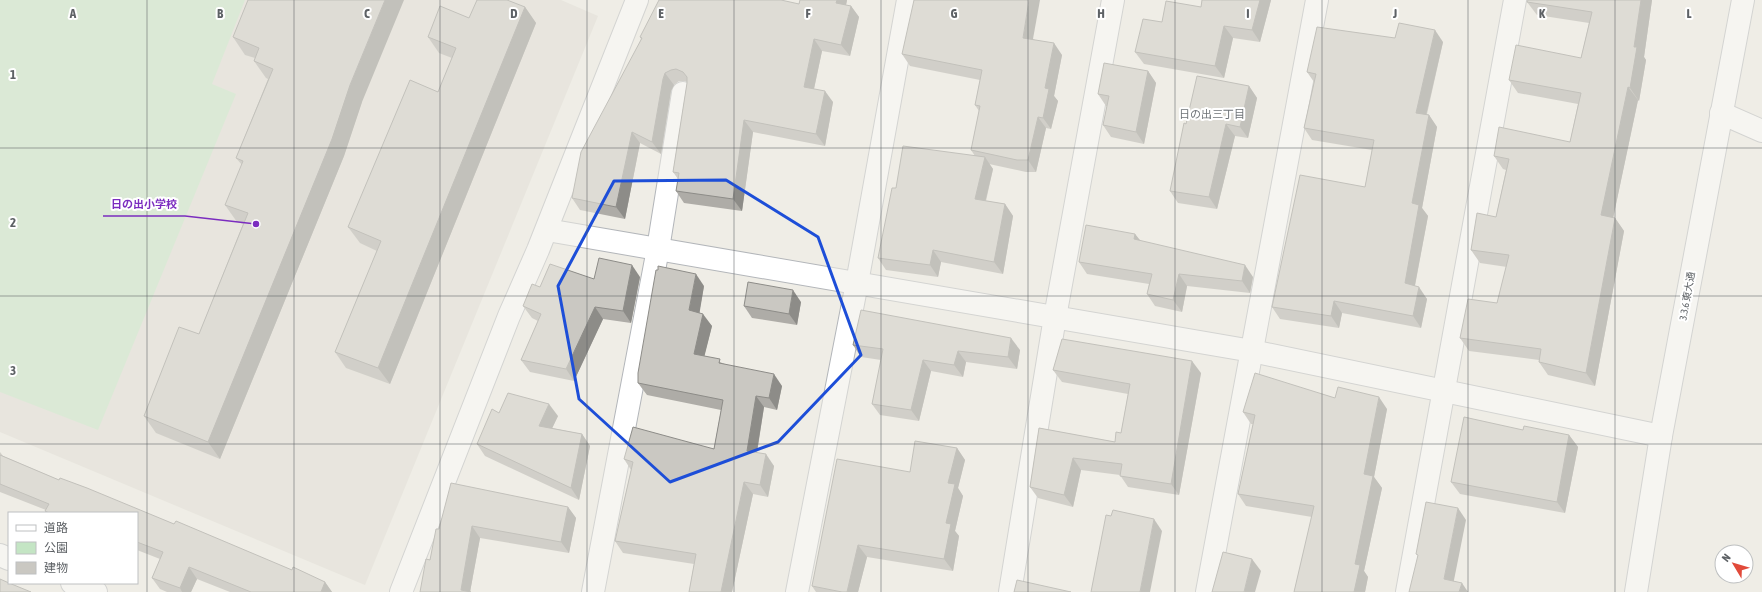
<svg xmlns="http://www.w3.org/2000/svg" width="1762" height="592" viewBox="0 0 1762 592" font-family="'Asap Condensed','Noto Sans JP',sans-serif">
<rect width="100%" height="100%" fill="#efede6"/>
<path fill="#dfdcd4" d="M0,0H561L598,16L365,585L0,432Z"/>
<path fill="#c4e5c4" d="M0,0H245L212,84L236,94L98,430L0,392Z"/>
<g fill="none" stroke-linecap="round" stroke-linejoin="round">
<defs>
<g id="minor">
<path d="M1721,113L1762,131"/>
<path d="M547,230L1252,351L1661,436"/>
<path d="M0,555L9,559"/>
<path d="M72,583L96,592"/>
<path d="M593,592L658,249L683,93"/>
<path d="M797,592L857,283L908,0"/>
<path d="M1010,592L1055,317L1113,0"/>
<path d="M1207,592L1317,0"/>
<path d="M1407,592L1515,0"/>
</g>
<g id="tertiary">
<path d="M401,592L509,316L538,250L637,0"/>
<path d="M1636,592L1661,436L1743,0"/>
</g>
</defs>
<use href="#minor" stroke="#b3b6ba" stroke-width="24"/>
<use href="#tertiary" stroke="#b3b6ba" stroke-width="24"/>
<use href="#minor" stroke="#fff" stroke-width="22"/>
<use href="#tertiary" stroke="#fff" stroke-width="22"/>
</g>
<g fill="#aeaca7">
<path d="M248,0L362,102L344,156L220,459L156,433L144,416L199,334L243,224L237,222L225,205L242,165L236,158L268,79L266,78L254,61L255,58L245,55L233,37Z"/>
<path d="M800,0H847L846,5L851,6L859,17L850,56L822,51L814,89L833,102L825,146L753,132L742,211L684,203L676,191L678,179L673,172L687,83V82L685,81H679L674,85L671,91L661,154L640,143L625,219L580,210L572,198L641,39L640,37L799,4Z"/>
<path d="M1202,0H1271L1260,42L1233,38L1224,78L1144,64L1135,52L1162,22L1201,7Z"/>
<path d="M1528,0H1652L1644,57L1646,60L1639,101L1638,100L1613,218H1615L1624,231L1595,386L1548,375L1539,362V360L1469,351L1460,338L1497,303L1507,267L1480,263L1471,250L1496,217L1506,170L1503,169L1494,156L1570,142L1578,104L1518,93L1509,80L1581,58L1589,23L1537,15L1527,2Z"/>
<path d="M525,7L536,23L390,384L346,368L335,352L377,251L360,243L348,227L438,92L452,58L439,53L428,37L469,18Z"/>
<path d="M1395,38L1443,42L1427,114L1429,115L1437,127L1422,208L1428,216L1415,286L1427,299L1421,328L1342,313L1339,328L1280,319L1272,307L1365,187L1372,150L1312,140L1304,128L1314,82L1307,72Z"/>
<path d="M1033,39L1062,55L1054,96L1058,101L1051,129L1046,128L1036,172H1026L989,164L993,169L986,201L1005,204L1013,216L1003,274L941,262L938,277L886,270L878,258L896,188L975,156L971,150L979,111L975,105L980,80L910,66L902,54Z"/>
<path d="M1148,71L1156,83L1144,144L1111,137L1103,125L1107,106H1106L1098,94Z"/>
<path d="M1249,86L1257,98L1248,138L1235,136L1217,209L1178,203L1170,191Z"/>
<path d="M1135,234L1140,241L1253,277L1250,293L1187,286L1182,312L1155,306L1147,294L1149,284L1087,274L1079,262Z"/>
<path d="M640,277L631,323L603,319L574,381L530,372L521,360L538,321L532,318L523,306L594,279Z"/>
<path d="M704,286L699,313L712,326L704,356L782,386L777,410L764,407L757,453L774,466L768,497L753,494L732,592H689L694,564L623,553L615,541L631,470L624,459L714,449L721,410L647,395L638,383Z"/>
<path d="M801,302L797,325L752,318L744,306Z"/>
<path d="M853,345L1020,350L1017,369L966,362L963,377L931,371L919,421L880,415L872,404L881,360L861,357Z"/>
<path d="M1053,370L1201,373L1179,495L1128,487L1120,475L1081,470L1073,507L1038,498L1030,487L1039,428L1115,442L1121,433L1128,394L1062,382Z"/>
<path d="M1335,398L1387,409L1374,477L1382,488L1364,571L1368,577L1365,592H1294L1312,517L1246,506L1238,494L1253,424H1251L1243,412Z"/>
<path d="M499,413L558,416L552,428L582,434L590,446L579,500L485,456L477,444Z"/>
<path d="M1523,430L1569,435L1578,447L1565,513L1460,494L1451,482Z"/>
<path d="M957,448L965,460L958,488L963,496L955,531L959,536L953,571L867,557L858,592H816L812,586L910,472Z"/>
<path d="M0,452L3,456L59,480L174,524L292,570L325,582L332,592H230L197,579L191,592H167L160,589L152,578L160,559L137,550V513H46L45,511L46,510L0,492Z"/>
<path d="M568,507L576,518L569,553L480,538L470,592H420L439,529Z"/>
</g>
<g fill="#8d8c88">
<path d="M385,0H404L362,102L344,156L220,459L208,442L350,85Z"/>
<path d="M837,0H847L844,15L836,3Z"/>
<path d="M1029,0H1040L1031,50L1023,38Z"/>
<path d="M1260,0H1271L1260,42L1252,30Z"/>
<path d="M1641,0H1652L1644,57L1646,60L1639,101L1630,88L1634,47Z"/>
<path d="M851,6L859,17L850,56L841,45Z"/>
<path d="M525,7L536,23L390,384L378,368Z"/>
<path d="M1224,26L1233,38L1224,78L1215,66Z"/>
<path d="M1435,30L1443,42L1424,124L1416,113Z"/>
<path d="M814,39L822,51L812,98L804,87Z"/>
<path d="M1054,43L1062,55L1054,96L1058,101L1051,129L1043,118L1045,88Z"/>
<path d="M1148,71L1156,83L1144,144L1136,132Z"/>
<path d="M665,73L674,85L671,91L661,154L652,142L663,79Z"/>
<path d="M1249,86L1257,98L1248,138L1240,127Z"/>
<path d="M1628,87L1638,100L1611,228L1601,215Z"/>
<path d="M825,91L833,102L825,146L816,134Z"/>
<path d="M1429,115L1437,127L1422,208L1428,216L1413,295L1405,283L1412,203Z"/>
<path d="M1038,117L1046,128L1036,172L1028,160Z"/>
<path d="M744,120L753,132L742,211L733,199Z"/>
<path d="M1226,124L1235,136L1217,209L1209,197Z"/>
<path d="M632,132L640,143L625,219L616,207Z"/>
<path d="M985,157L993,169L983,211L975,199Z"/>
<path d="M1005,204L1013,216L1003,274L994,262Z"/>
<path d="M1615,218L1624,231L1595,386L1586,373Z"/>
<path d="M1135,234L1144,245L1134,239Z"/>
<path d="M933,250L941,262L938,277L930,265Z"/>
<path d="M632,265L640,277L631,323L623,311Z"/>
<path d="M1245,265L1253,277L1250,293L1242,281Z"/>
<path d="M696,274L704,286L698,322L689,310Z"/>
<path d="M1179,274L1187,286L1182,312L1173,300Z"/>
<path d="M1419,287L1427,299L1421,328L1413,316Z"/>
<path d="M793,290L801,302L797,325L789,314Z"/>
<path d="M1334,301L1342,313L1339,328L1331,316Z"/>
<path d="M595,307L603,319L574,381L566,369Z"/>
<path d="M703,314L712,326L702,366L694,354Z"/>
<path d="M1011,338L1020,350L1017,369L1008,357Z"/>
<path d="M958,351L966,362L963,377L954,365Z"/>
<path d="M923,360L931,371L919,421L911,410Z"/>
<path d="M1192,361L1201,373L1179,495L1171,484Z"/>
<path d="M774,374L782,386L777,410L769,398Z"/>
<path d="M756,396L764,407L755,463L747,451Z"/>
<path d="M1379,397L1387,409L1374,477L1382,488L1364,571L1368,577L1365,592H1354L1355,564L1364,474Z"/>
<path d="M549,404L558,416L548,437L539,426Z"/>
<path d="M582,434L590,446L579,500L571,488Z"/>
<path d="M1569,435L1578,447L1565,513L1557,502Z"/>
<path d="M957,448L965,460L958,488L963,496L955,531L959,536L953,571L944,559L948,483Z"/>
<path d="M766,454L774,466L768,497L760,485Z"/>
<path d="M1073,458L1081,470L1073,507L1064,495Z"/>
<path d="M744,482L753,494L732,592H721Z"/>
<path d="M568,507L576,518L569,553L561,542Z"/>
<path d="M1458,508L1466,520L1452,590L1444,579Z"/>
<path d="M1154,519L1162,531L1150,592H1140Z"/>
<path d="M472,526L480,538L470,592L461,590Z"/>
<path d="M858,545L867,557L858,592H847Z"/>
<path d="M1252,559L1261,571L1255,592H1244Z"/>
<path d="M189,567L197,579L191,592H182L180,588Z"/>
<path d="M325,582L332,592H321Z"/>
<path d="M1462,583L1468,592H1459Z"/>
</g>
<g fill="#cac8c2" stroke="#8d8c88">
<path d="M248,0H385L350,85L332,139L208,442L144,416L179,327L199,334L248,213L225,205L243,161L236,158L273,69L254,61L259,48L233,37Z"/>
<path d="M477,0H507L525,7L378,368L335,352L381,241L348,227L410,80L438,92L456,48L428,37L440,6L469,18Z"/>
<path d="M659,0H781L799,4L800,0H837L836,3L851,6L841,45L814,39L804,87L825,91L816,134L744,120L733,199L676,191L679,173L673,172L687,83V77L683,72L676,69L671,70L665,73L663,79L652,142L632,132L616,207L572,198L581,152L642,38L640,37Z"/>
<path d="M914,0H1029L1023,38L1054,43L1045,88L1049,89L1043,118L1038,117L1028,160H1017L971,150L980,106L975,105L982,70L902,54Z"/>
<path d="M1202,0H1260L1252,30L1224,26L1215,66L1135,52L1143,19L1162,22L1166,1L1201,7Z"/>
<path d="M1528,0H1641L1634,47H1637L1630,88L1628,87L1601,215L1615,218L1586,373L1539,362L1541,349L1460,338L1468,299L1497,303L1509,255L1471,250L1477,213L1496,217L1509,159L1494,156L1499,127L1570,142L1581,93L1509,80L1516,45L1581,58L1592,12L1527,2Z"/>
<path d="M1399,23L1435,30L1416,113L1429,115L1412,203L1419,205L1405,283L1419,287L1413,316L1334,301L1331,316L1272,307L1300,175L1365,187L1374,140L1304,128L1316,74L1307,72L1317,27L1395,38Z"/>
<path d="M1104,63L1148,71L1136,132L1103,125L1109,96L1098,94Z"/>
<path d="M1197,76L1249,86L1240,127L1226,124L1209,197L1170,191L1184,123L1186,124Z"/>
<path d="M903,146L985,157L975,199L1005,204L994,262L933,250L930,265L878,258L892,188H896Z"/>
<path d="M1086,225L1135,234L1134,239L1245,265L1242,281L1179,274L1173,300L1147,294L1152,274L1079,262Z"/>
<path d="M599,258L632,265L623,311L595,307L566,369L521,360L541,314L523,306L532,284L540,287L550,264L594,279Z"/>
<path d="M658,266L696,274L689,310L703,314L694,354L720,359L719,363L774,374L769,398L756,396L747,451L766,454L760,485L744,482L721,592H689L696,554L615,541L633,462L624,459L633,427L714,449L723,400L638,383V373L656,270H658Z"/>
<path d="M748,282L793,290L789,314L744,306Z"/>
<path d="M861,310L1011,338L1008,357L958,351L954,365L923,360L911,410L872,404L883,349L853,345Z"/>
<path d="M1062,339L1192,361L1171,484L1120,476L1122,464L1073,458L1064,495L1030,487L1039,428L1115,442L1116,432L1121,433L1130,384L1053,370Z"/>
<path d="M1255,373L1335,398L1338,387L1379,397L1364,474L1373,476L1355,564L1360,565L1354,592H1294L1314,506L1238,494L1255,415L1243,412Z"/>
<path d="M508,393L549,404L539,426L582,434L571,488L477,444L492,409L499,413Z"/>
<path d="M1464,417L1523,430L1524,426L1569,435L1557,502L1451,482Z"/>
<path d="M915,441L957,448L948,483L955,484L946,523L951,524L944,559L858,545L847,592H842L812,586L837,459L910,472Z"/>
<path d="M0,455L59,480L60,478L87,488L174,524L176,521L292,570L293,567L325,582L321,592H251L189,567L180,588L152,578L163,552L137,542V513H49L45,511L49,504L0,484Z"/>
<path d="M451,483L568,507L561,542L472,526L461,590L471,592H420L426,559L430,560L436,529H439Z"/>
<path d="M1426,502L1458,508L1444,579L1462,583L1459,592H1409L1418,555L1416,554Z"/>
<path d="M1113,510L1154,519L1140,592H1091L1106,515L1111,516Z"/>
<path d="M1223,552L1252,559L1244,592H1212Z"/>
<path d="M0,579L9,583L31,592H0Z"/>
<path d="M1017,580L1071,592H1014Z"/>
</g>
<path d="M0 0H1762V592H0ZM726,180L818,237L861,355L778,442L670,482L579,399L558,286L614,181Z" fill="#efede6" fill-opacity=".55" fill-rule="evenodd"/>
<path fill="none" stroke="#1d4ed8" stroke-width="3" stroke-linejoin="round" d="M726,180L818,237L861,355L778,442L670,482L579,399L558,286L614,181Z"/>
<path fill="none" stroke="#5d6165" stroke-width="1" stroke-opacity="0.55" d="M147,0V592M294,0V592M440,0V592M587,0V592M734,0V592M881,0V592M1028,0V592M1175,0V592M1322,0V592M1468,0V592M1615,0V592M0,148H1762M0,296H1762M0,444H1762"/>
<g text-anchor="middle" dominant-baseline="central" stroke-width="4" stroke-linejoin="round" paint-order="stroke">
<g font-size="10" fill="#5d6165" stroke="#fff">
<text transform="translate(1687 296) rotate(-80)">3.3.6 東大通</text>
</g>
<g font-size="11" fill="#6e7377" stroke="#fff">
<text x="1212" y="114">日の出三丁目</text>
</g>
</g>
<g font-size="13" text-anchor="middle" font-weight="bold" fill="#5d6165" stroke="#fff" stroke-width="4" stroke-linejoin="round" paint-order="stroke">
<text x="73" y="18">A</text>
<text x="220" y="18">B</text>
<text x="367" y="18">C</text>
<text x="514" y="18">D</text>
<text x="661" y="18">E</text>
<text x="808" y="18">F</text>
<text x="954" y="18">G</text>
<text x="1101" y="18">H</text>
<text x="1248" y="18">I</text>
<text x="1395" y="18">J</text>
<text x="1542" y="18">K</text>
<text x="1689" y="18">L</text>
<text x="13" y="79">1</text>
<text x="13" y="227">2</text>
<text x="13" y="375">3</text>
</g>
<path fill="none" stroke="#7b2cbf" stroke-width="1.5" d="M256 224L185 216H103"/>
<circle fill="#7b2cbf" stroke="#fff" stroke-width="1.5" cx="256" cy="224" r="4"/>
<g font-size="11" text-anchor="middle" font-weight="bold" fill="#7b2cbf" stroke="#fff" stroke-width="4" stroke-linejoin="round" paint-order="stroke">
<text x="144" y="208">日の出小学校</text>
</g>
<rect x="8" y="512" width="130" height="72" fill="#ffffff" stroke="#bec0c1"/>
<rect x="16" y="525" width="20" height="6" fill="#ffffff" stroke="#bec0c1"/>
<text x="44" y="532" font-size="12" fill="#5d6165">道路</text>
<rect x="16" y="542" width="20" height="12" fill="#c4e5c4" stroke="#bec0c1"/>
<text x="44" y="552" font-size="12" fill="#5d6165">公園</text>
<rect x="16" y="562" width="20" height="12" fill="#cac8c2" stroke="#bec0c1"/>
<text x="44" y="572" font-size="12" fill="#5d6165">建物</text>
<g transform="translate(1734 564) rotate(308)"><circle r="19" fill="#ffffff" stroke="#bec0c1"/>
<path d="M0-3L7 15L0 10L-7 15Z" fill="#e14a3a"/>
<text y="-6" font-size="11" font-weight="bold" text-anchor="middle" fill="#5d6165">N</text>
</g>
</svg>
